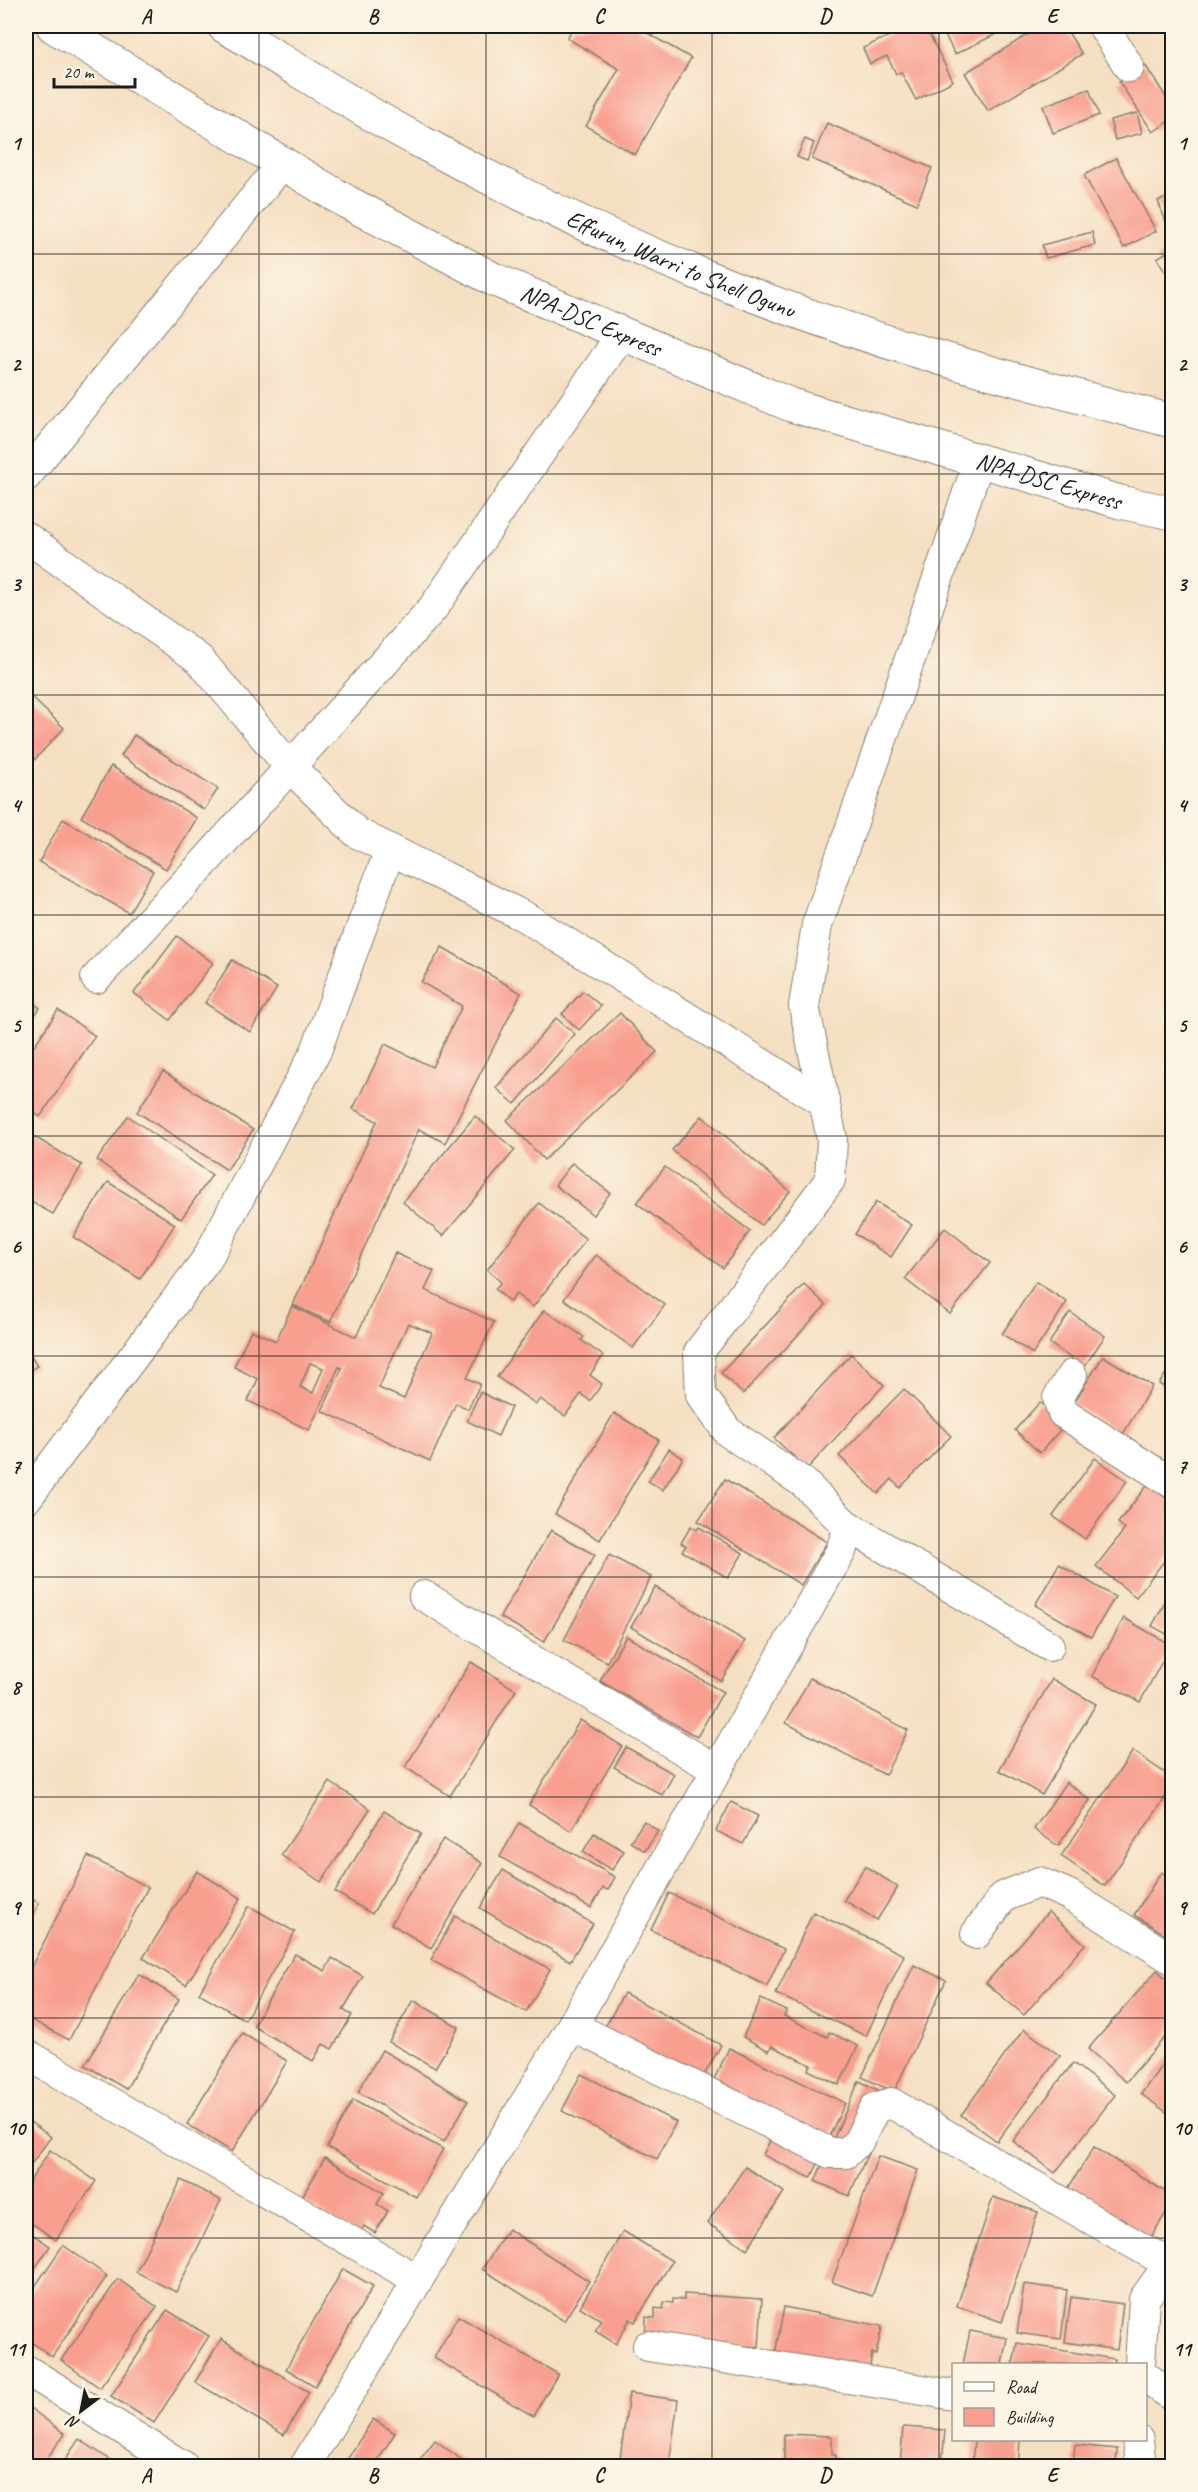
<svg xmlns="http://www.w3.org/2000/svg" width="1198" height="2492" viewBox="0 0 1198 2492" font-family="Caveat,sans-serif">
<rect width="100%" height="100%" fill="#fcf5e5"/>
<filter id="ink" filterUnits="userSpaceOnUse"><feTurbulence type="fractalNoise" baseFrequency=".0167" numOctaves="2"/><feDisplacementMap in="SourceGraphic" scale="12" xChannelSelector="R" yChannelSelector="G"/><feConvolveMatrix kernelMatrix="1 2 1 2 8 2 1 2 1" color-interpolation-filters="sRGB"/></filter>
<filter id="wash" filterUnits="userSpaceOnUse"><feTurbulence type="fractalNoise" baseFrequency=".008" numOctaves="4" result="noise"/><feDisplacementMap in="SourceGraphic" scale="24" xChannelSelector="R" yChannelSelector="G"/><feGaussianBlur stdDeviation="1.35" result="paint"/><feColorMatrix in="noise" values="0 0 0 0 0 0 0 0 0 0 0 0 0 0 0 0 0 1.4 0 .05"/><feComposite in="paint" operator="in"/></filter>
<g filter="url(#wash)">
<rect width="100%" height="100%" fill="#f5dfc2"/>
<g id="blocks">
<g fill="#f89f8f" fill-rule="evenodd">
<path d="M574,26H635L691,58L635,155L586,126L619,69L567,38Z"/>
<path d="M910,26H925L953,81L916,100L901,72L896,74L887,56L870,64L863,48Z"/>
<path d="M940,26H1013L955,54Z"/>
<path d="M1042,26H1064L1082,54L988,111L965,73Z"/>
<path d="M1145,65L1172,106V119L1153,132L1119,82Z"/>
<path d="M1089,89L1099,115L1053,133L1043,106Z"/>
<path d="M1137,113L1142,133L1115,140L1110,120Z"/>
<path d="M827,123L932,168L917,204L812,159Z"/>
<path d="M805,139L814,143L807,161L797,157Z"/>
<path d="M1116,158L1156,231L1124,248L1084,175Z"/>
<path d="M1169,197L1172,206V237L1158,201Z"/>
<path d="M1092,232L1095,245L1046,258L1042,245Z"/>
<path d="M1167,252L1172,260V282L1157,258Z"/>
<path d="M27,693L64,728L26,769V694Z"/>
<path d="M134,735L218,789L204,810L121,756Z"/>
<path d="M111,766L197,818L166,869L81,817Z"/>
<path d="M63,819L153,871L129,913L39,862Z"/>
<path d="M177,936L213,963L170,1020L134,993Z"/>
<path d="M442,947L521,993L445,1143L419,1129L330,1322L293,1305L377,1121L353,1109L385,1044L432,1067L462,1006L421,982Z"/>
<path d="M232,960L277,988L250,1032L205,1003Z"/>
<path d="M583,991L601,1006L579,1030L562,1014Z"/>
<path d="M26,998L40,1008L26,1028Z"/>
<path d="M58,1010L95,1036L40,1117L26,1107V1058Z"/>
<path d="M620,1013L657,1052L544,1160L507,1120Z"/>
<path d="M556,1018L575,1034L515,1104L496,1088Z"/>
<path d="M163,1071L253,1130L227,1170L137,1112Z"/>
<path d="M128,1116L212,1175L181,1219L97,1160Z"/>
<path d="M475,1116L515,1150L443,1236L403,1202Z"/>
<path d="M702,1116L790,1191L761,1225L672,1150Z"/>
<path d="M26,1132L82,1165L53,1214L26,1199Z"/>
<path d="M572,1163L610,1193L593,1215L555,1185Z"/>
<path d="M665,1167L750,1231L723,1268L637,1203Z"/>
<path d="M108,1182L175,1224L140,1279L73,1237Z"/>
<path d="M876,1202L912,1225L891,1257L855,1234Z"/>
<path d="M539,1203L586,1239L533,1307L516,1294L510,1302L495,1289L501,1282L487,1270Z"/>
<path d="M945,1228L990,1263L950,1314L905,1279Z"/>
<path d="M395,1253L434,1271L425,1290L494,1322L467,1378L480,1384L468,1409L456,1403L430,1461L322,1411L342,1368L339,1367L309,1430L248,1401L258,1379L234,1367L251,1330L276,1341L292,1306L356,1337ZM408,1323L432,1333L404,1399L379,1388ZM310,1363L323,1368L313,1393L300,1387Z"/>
<path d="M596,1255L665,1305L633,1348L564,1299Z"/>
<path d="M1036,1282L1067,1302L1033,1354L1002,1334Z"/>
<path d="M804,1284L826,1305L743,1394L721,1373Z"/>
<path d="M544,1310L584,1337L581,1340L603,1356L590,1375L602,1384L590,1401L581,1394L565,1416L540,1399L536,1404L497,1377Z"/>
<path d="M1070,1312L1105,1336L1084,1367L1049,1343Z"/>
<path d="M26,1348L37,1366L26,1373Z"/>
<path d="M851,1354L884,1385L807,1469L774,1438Z"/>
<path d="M1103,1356L1152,1386L1123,1434L1073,1404Z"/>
<path d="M1172,1364V1392L1159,1384Z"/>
<path d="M904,1389L951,1436L900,1488L892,1479L878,1494L839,1456Z"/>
<path d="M480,1392L511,1407L498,1436L467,1421Z"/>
<path d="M1040,1402L1065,1424L1040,1453L1015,1430Z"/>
<path d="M614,1413L659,1440L600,1540L555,1514Z"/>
<path d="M669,1449L683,1458L663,1490L648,1481Z"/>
<path d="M1095,1458L1127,1481L1085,1539L1053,1516Z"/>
<path d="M725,1479L827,1542L801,1585L698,1521Z"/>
<path d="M1148,1484L1172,1503V1551L1136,1597L1096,1566L1125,1529L1118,1523Z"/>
<path d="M691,1526L697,1530L699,1527L743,1553L728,1578L682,1551L686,1546L681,1543Z"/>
<path d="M551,1530L595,1555L544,1642L500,1617Z"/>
<path d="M609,1555L651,1577L607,1662L564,1640Z"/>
<path d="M1059,1564L1115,1597L1091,1637L1035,1605Z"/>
<path d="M655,1587L745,1641L721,1681L631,1627Z"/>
<path d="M1172,1590V1637L1152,1626Z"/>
<path d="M1124,1618L1171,1645L1140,1702L1092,1676Z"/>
<path d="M626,1636L723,1692L697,1737L600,1681Z"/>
<path d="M471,1662L516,1690L450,1796L405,1767Z"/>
<path d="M810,1678L908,1730L885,1775L786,1723Z"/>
<path d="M1052,1679L1096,1704L1042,1795L999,1770Z"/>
<path d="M580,1720L622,1746L571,1831L529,1805Z"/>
<path d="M626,1747L674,1774L662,1795L614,1767Z"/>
<path d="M1133,1751L1172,1778V1788L1105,1886L1061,1856Z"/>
<path d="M330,1782L370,1809L321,1882L281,1855Z"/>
<path d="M1066,1782L1090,1800L1058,1846L1034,1829Z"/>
<path d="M731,1802L758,1816L743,1844L716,1831Z"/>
<path d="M384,1811L421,1834L372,1914L335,1892Z"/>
<path d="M644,1821L658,1831L645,1851L630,1842Z"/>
<path d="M519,1823L615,1877L608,1890L603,1888L591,1908L500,1857Z"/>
<path d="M594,1833L624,1851L612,1870L583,1852Z"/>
<path d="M443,1839L482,1863L431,1948L391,1924Z"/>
<path d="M88,1856L148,1887L69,2040L26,2017V1977Z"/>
<path d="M865,1866L898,1887L877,1920L844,1900Z"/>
<path d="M503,1870L593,1924L570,1961L480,1908Z"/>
<path d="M197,1871L241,1898L186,1985L143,1958Z"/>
<path d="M1161,1872L1172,1878V1939L1134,1915Z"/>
<path d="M669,1893L784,1949L767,1986L651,1930Z"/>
<path d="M26,1896L39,1903L26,1931Z"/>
<path d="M249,1906L295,1932L245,2020L199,1993Z"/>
<path d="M813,1912L904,1955L866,2036L776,1994Z"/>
<path d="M1048,1912L1085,1944L1024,2015L986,1983Z"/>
<path d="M455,1916L550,1969L526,2012L431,1960Z"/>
<path d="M295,1954L325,1971L332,1958L363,1976L343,2010L352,2015L332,2049L323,2044L313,2061L253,2026Z"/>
<path d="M914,1965L946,1980L894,2092L862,2077Z"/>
<path d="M1157,1970L1172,1984V2029L1126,2082L1088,2049Z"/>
<path d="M139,1974L179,1999L126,2089L85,2065Z"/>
<path d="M624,1993L721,2045L696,2090L599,2038Z"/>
<path d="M761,1999L787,2011L784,2016L827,2037L829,2032L858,2046L839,2085L808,2070L811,2065L772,2046L769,2051L743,2037Z"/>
<path d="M413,2000L459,2027L435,2068L389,2042Z"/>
<path d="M1024,2029L1060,2056L997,2141L961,2115Z"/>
<path d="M242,2033L287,2061L232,2152L187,2124Z"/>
<path d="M729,2048L845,2103L824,2147L708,2092Z"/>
<path d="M382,2050L468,2101L444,2142L358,2092Z"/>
<path d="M1172,2051V2116L1141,2094Z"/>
<path d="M1073,2063L1115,2095L1055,2173L1013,2141Z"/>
<path d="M581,2074L676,2122L657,2159L562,2111Z"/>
<path d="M859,2081L893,2097L849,2196L815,2181Z"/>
<path d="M353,2100L443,2149L416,2197L327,2147Z"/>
<path d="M26,2119L51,2137L26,2171Z"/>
<path d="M776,2128L824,2151L811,2178L763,2155Z"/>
<path d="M1094,2147L1172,2196V2203L1147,2244L1065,2193Z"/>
<path d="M50,2150L96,2181L56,2240L26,2219V2187Z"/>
<path d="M878,2156L918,2170L872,2296L832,2282Z"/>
<path d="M325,2158L384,2193L377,2204L388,2211L375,2233L364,2226L359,2235L300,2200Z"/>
<path d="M745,2167L784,2192L747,2249L707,2223Z"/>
<path d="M181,2180L221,2200L176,2292L136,2272Z"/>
<path d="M993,2197L1038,2212L1002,2322L957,2306Z"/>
<path d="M508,2229L589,2281L564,2321L482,2269Z"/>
<path d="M26,2230L50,2246L26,2282Z"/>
<path d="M623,2231L672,2261L635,2322L630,2319L616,2344L595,2331L601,2320L580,2307Z"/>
<path d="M63,2245L107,2276L52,2357L26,2338V2300Z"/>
<path d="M343,2269L373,2286L315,2386L286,2369Z"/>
<path d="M118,2279L157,2307L100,2388L61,2360Z"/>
<path d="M1024,2284L1067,2290L1061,2339L1017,2333Z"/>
<path d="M684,2294L762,2299L759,2347L645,2340L646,2317L655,2318V2308L663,2309L664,2302L673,2303V2299L684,2300Z"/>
<path d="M1071,2297L1123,2304L1117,2350L1065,2342Z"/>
<path d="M784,2307L882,2326L876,2355L872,2353L869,2372L775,2354Z"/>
<path d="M167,2310L209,2336L154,2423L111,2396Z"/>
<path d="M458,2316L558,2374L533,2416L434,2358Z"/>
<path d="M970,2331L1007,2338L1002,2364H963Z"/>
<path d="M221,2339L309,2392L284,2435L195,2382Z"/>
<path d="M1017,2343L1115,2359L1114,2364H1013Z"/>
<path d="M629,2393L678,2400L669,2466H619Z"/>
<path d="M26,2405L65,2434L41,2466H26Z"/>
<path d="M373,2419L395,2433L374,2466H343Z"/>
<path d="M903,2427L945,2430L942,2466H900Z"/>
<path d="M784,2434L832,2436V2455H836V2466H784Z"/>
<path d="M79,2439L119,2466H61Z"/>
<path d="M435,2440L470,2466H415Z"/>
<path d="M974,2440H1020L1018,2466H972Z"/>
<path d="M1075,2445L1117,2449L1116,2466L1073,2463Z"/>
</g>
</g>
</g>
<g filter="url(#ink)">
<use href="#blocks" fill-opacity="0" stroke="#887e6f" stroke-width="1.5"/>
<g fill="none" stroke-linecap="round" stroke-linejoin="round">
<defs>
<g id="minor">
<path d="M1103,26L1129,67"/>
<path d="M26,476L283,163"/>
<path d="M26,537L199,659L289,766L357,833L525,917L825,1103"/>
<path d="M96,978L204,863L433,608L622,334"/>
<path d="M1072,1375L1058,1398L1063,1413L1172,1483"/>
<path d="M26,1499L207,1259L316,1051L390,850"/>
<path d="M845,1524L1049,1646"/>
<path d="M424,1596L717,1770"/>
<path d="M976,1934L1003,1897L1039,1882L1069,1895L1172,1959"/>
<path d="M572,2026L830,2153H846L858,2142L875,2108L891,2103L1169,2264"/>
<path d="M26,2054L418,2280"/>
<path d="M648,2346L954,2395"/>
<path d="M1140,2364L1144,2299L1172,2260"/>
<path d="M26,2370L183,2466"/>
<path d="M1146,2377L1172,2396"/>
<path d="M1138,2440L1141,2466"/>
<path d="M305,2466L572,2026L841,1551L845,1538V1524L804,1483L728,1432L701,1395L699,1352L830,1180L832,1139L804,1006L817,925L979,461"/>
</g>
<g id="primary">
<path id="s1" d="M53,26L347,202L493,279L791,405L1120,502L1172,513"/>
<path id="s2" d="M224,26C290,64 354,107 421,142C515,193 612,239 712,279C861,340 1017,381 1172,421"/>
</g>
</defs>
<use href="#minor" stroke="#887e6f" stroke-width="32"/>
<use href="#primary" stroke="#887e6f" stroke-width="35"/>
<use href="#minor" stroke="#fff" stroke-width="30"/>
<use href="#primary" stroke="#fff" stroke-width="33"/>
</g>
</g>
<path fill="none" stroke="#1c1c1c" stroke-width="1.5" stroke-opacity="0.55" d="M259,26V2466M486,26V2466M712,26V2466M939,26V2466M26,254H1172M26,474H1172M26,695H1172M26,915H1172M26,1136H1172M26,1356H1172M26,1577H1172M26,1797H1172M26,2018H1172M26,2238H1172"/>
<g text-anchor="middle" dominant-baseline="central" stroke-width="5" stroke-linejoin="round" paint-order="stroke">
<g font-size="24" fill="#1c1c1c" stroke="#fcf5e5">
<text stroke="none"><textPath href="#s2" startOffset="516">Effurun, Warri to Shell Ogunu</textPath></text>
<text stroke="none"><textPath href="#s1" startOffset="614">NPA-DSC Express</textPath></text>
<text stroke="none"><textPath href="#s1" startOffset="1100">NPA-DSC Express</textPath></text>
</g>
</g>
<rect width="1198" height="2492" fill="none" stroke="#fcf5e5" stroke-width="66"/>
<rect x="952" y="2363" width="195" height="78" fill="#fcf5e5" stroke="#a29e95" stroke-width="1.5"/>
<rect x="964" y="2382" width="30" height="9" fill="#ffffff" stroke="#a29e95" stroke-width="1.5"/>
<text x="1006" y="2393" font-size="18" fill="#1c1c1c">Road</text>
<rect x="964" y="2408" width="30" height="18" fill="#f89f8f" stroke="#a29e95" stroke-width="1.5"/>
<text x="1006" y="2423" font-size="18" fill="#1c1c1c">Building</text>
<g transform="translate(81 2411) rotate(212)" stroke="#fcf5e5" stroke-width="4.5" paint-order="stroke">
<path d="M0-4.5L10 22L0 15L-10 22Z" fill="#1c1c1c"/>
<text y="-9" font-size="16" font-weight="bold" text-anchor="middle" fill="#1c1c1c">N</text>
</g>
<path d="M54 78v9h81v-9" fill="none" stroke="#1c1c1c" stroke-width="3"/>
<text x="63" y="78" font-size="18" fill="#1c1c1c" stroke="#fcf5e5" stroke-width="4.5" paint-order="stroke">20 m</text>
<rect x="33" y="33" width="1132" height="2426" fill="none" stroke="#1c1c1c" stroke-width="2"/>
<g font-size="20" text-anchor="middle" font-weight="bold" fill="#1c1c1c">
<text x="146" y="23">A</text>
<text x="373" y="23">B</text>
<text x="599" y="23">C</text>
<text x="825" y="23">D</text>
<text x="1052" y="23">E</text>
<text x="16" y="150">1</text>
<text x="1182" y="150">1</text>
<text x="16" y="371">2</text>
<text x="1182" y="371">2</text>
<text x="16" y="591">3</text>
<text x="1182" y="591">3</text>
<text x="16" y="812">4</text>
<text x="1182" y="812">4</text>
<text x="16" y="1032">5</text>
<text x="1182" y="1032">5</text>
<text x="16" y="1253">6</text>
<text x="1182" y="1253">6</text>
<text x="16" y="1473">7</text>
<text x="1182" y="1473">7</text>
<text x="16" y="1694">8</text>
<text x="1182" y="1694">8</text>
<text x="16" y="1914">9</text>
<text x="1182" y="1914">9</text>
<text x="16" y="2135">10</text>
<text x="1182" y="2135">10</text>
<text x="16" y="2356">11</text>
<text x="1182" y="2356">11</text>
<text x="146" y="2482">A</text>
<text x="373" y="2482">B</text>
<text x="599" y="2482">C</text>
<text x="825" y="2482">D</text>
<text x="1052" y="2482">E</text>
</g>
</svg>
